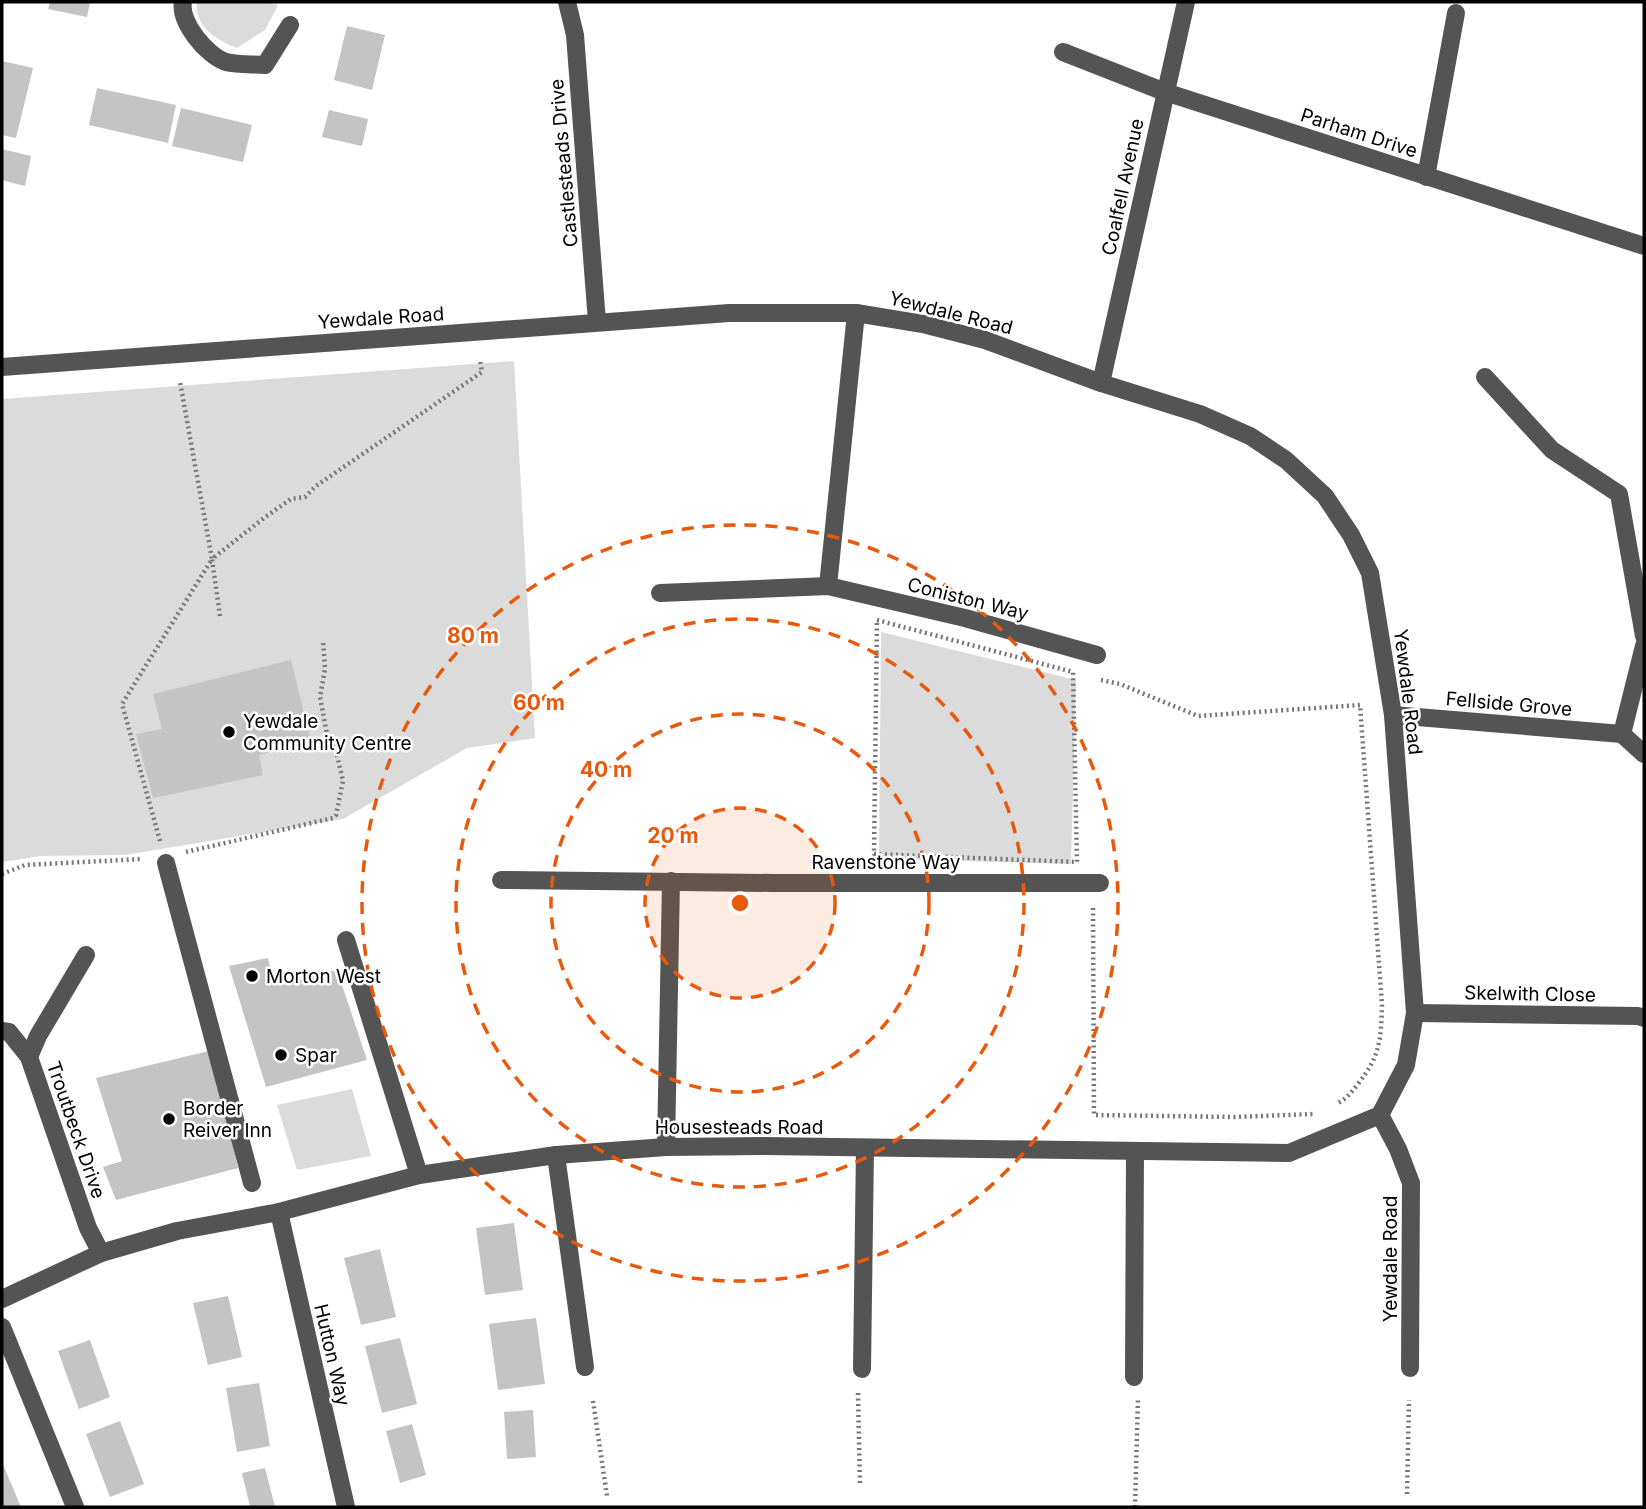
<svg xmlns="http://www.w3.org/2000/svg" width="1646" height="1509" viewBox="0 0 1646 1509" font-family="Inter,sans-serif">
<rect width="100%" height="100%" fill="#fff"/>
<g fill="#dbdbdb">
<path d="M197,2H266L278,5L265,30L237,48C217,41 194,26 197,2Z"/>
<path d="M514,361L535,738L467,748L343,819L125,855L41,856L2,862V399Z"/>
<path d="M881,632L1076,680L1071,864L879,859Z"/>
<path d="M352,1089L371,1156L297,1170L277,1105Z"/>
</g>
<g fill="#c4c4c4">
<path d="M50,2H90L87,17L48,9Z"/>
<path d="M347,26L385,35L372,90L334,80Z"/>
<path d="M2,61L33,68L16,138L2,135Z"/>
<path d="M97,88L176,105L168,143L89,125Z"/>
<path d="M181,108L252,125L243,162L172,146Z"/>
<path d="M329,110L368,119L362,146L322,137Z"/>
<path d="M2,149L31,156L25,186L2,180Z"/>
<path d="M291,660L311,742L259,755L263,775L153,798L136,734L162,729L153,694Z"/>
<path d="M268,958L274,985L337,970L367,1060L266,1087L229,966Z"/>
<path d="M213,1050L238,1168L116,1200L103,1167L122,1161L96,1078Z"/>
<path d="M514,1223L523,1290L485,1295L476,1228Z"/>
<path d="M380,1249L396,1317L361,1325L344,1258Z"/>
<path d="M228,1296L242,1357L208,1365L193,1303Z"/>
<path d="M536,1318L545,1384L498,1390L489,1324Z"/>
<path d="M400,1338L417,1404L382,1413L365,1346Z"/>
<path d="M90,1340L110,1397L79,1409L58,1351Z"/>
<path d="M259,1383L270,1446L237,1452L226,1388Z"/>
<path d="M533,1410L536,1457L507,1459L504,1412Z"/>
<path d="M120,1421L144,1484L110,1497L86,1434Z"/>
<path d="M412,1424L426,1475L400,1483L386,1431Z"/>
<path d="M2,1462L21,1507H2Z"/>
<path d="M265,1468L275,1507H250L242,1473Z"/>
</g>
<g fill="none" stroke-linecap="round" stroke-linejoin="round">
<g stroke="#767676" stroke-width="4.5" stroke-dasharray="2 3.5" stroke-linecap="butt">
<path d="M220,616L212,559L264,518L291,499L305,497L316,486L482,372L480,360"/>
<path d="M877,620L1073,672L1077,862L874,854Z"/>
<path d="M1101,680L1120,684L1198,716L1360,705L1382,1005C1381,1040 1380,1056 1358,1084C1351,1093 1347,1098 1338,1103"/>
<path d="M160,841L122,704L212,559L180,382"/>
<path d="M186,852L333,818L336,815L343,781L336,751L327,734L320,697L325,669L323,640"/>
<path d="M2,874L25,865L142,859"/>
<path d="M1093,908L1094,1115L1234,1117L1314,1114"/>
<path d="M858,1393L860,1486"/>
<path d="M593,1401L607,1496"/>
<path d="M1407,1494L1409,1400"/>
<path d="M1135,1507L1138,1398"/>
</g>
<g stroke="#545454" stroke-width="18">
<path d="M183,2C179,22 207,56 226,62C238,65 253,64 265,65L290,25"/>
<path d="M567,2L575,35L597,322"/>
<path d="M1063,52L1165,92L1644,246"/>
<path d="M1426,177L1456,13"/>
<path d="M2,367L729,313H856L923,324L985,340L1101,383L1200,414L1250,436L1286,460L1325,496L1351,535L1370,573L1393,715L1415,1013L1406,1065L1380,1115L1289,1153L764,1146L666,1147L556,1155L419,1175L279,1212L177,1231L101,1253L2,1299"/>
<path d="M1485,377L1552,450L1619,494L1644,636"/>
<path d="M1101,383L1186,2"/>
<path d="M828,586L856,313"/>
<path d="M660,593L828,586L965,618L1097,655"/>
<path d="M1644,646L1622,734L1644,754"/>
<path d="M1393,715L1622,734"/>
<path d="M166,863L252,1183"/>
<path d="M501,880L774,883H1100"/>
<path d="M346,940L419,1175"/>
<path d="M1415,1013L1638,1016L1644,1018"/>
<path d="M2,1031L9,1032L29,1057L88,1228L101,1253"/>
<path d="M29,1057L38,1036L86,955"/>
<path d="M1380,1115L1398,1149L1411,1183L1410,1368"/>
<path d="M666,1147L671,881"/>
<path d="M556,1155L585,1367"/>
<path d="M279,1212L346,1507"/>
<path d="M2,1327L75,1507"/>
<path d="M862,1369L865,1148"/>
<path d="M1134,1377L1135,1151"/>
</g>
</g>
<circle cx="740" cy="903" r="95" fill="#e8590c" fill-opacity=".12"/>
<g fill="none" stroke="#e8590c" stroke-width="3.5" stroke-dasharray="12 9">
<circle cx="740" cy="903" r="95"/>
<circle cx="740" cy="903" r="189"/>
<circle cx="740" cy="903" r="284"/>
<circle cx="740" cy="903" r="378"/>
</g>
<g fill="#000" stroke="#fff" stroke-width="2.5">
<circle cx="229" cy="732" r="7"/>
<circle cx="252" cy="976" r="7"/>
<circle cx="281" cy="1055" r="7"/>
<circle cx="169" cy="1119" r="7"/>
</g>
<g text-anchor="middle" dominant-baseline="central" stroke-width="5" stroke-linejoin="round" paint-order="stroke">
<g font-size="19" fill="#000" stroke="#fff">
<text transform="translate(1359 133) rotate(18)">Parham Drive</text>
<text transform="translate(564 163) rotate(-95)">Castlesteads Drive</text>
<text transform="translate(1123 187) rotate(-78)">Coalfell Avenue</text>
<text transform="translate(951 313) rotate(14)">Yewdale Road</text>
<text transform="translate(381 318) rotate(-4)">Yewdale Road</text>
<text transform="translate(968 599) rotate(14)">Coniston Way</text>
<text transform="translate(1408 692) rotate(83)">Yewdale Road</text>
<text transform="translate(1509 704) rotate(5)">Fellside Grove</text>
<text x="886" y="862">Ravenstone Way</text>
<text transform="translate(1530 994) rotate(1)">Skelwith Close</text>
<text x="739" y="1127">Housesteads Road</text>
<text transform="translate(76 1130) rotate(71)">Troutbeck Drive</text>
<text transform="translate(1390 1259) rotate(-90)">Yewdale Road</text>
<text transform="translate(332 1355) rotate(77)">Hutton Way</text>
</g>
<g font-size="19" fill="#000" stroke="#fff" text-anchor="start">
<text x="243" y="721">Yewdale<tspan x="243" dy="22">Community Centre</tspan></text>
<text x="266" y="976">Morton West</text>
<text x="295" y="1055">Spar</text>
<text x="183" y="1108">Border<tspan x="183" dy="22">Reiver Inn</tspan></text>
</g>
</g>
<circle cx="740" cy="903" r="10" fill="#e8590c" stroke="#fff" stroke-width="3.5"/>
<g font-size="21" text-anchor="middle" font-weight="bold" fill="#e8590c" stroke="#fff" stroke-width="5" stroke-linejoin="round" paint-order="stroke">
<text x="473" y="643">80 m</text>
<text x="539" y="710">60 m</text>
<text x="606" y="777">40 m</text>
<text x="673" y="843">20 m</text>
</g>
<rect width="1646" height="1509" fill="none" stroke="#000000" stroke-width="7"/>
</svg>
